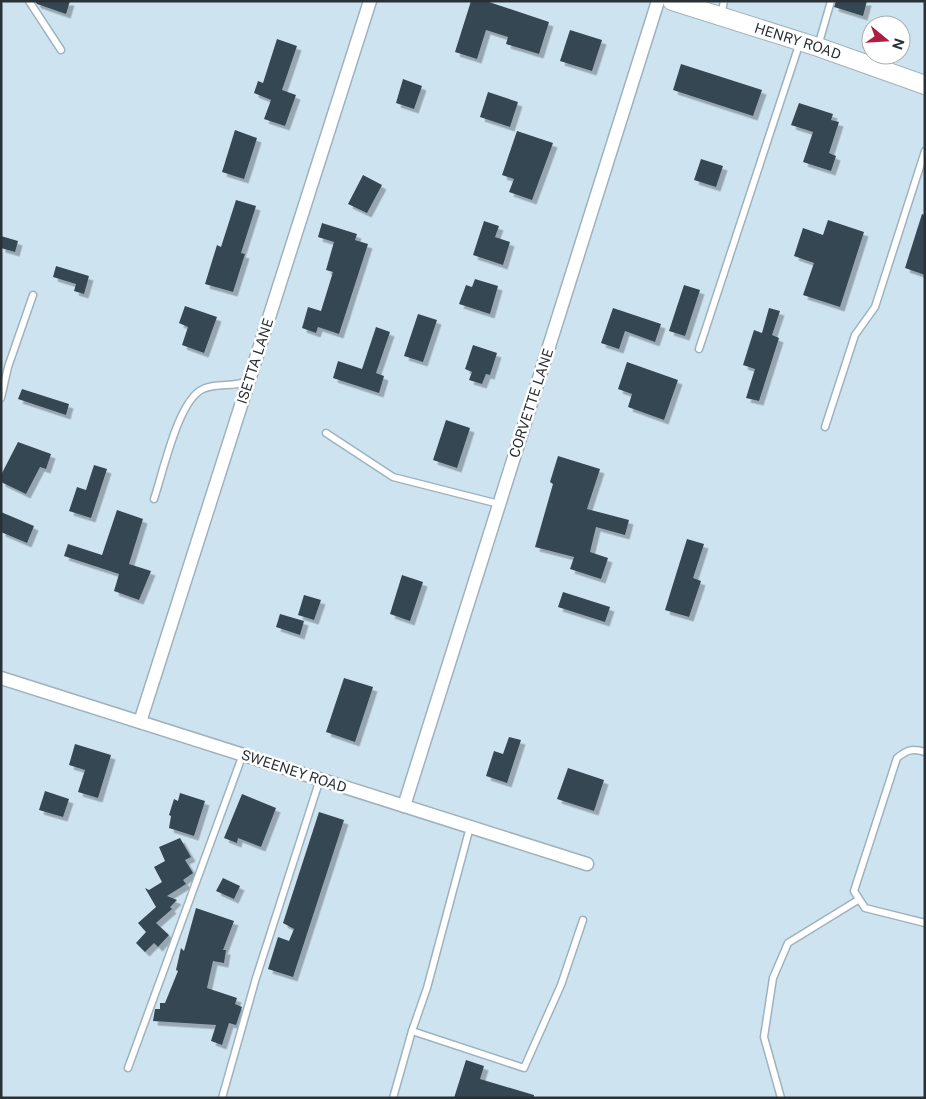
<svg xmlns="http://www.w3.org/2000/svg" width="926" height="1099" viewBox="0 0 926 1099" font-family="'Public Sans',sans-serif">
<defs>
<filter id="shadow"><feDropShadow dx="4.5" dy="4.5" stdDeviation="0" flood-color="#0004"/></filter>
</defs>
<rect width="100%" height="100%" fill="#cee3f0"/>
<g fill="#364752" filter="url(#shadow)">
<path d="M35,1H70L66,14L37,4Z"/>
<path d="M471,1H486L549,22L539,54L506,44L508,37L486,30L477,59L455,52Z"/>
<path d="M836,1H867L863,16L834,7Z"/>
<path d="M570,30L602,40L592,71L560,61Z"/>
<path d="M277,39L297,46L282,90L296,95L285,126L264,119L271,100L254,93L258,81L263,83Z"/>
<path d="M681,64L762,90L753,116L673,90Z"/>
<path d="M403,79L422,86L414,109L396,103Z"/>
<path d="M488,92L518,102L510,127L480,117Z"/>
<path d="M799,103L833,114L831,120L839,122L829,153L836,156L831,171L803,162L813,132L791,125Z"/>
<path d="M235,130L257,138L244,179L222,172Z"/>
<path d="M517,131L553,143L532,200L509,192L514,179L502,175Z"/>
<path d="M701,159L723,166L716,187L694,180Z"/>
<path d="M363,175L382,185L367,213L348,204Z"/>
<path d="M236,200L256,206L241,253L245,254L233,292L205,284L217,245L221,247Z"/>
<path d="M922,214L925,215V275L905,268Z"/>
<path d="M828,220L864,232L840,307L803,295L814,263L794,256L803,228L823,235Z"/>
<path d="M484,221L499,226L495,237L510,242L503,265L473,255Z"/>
<path d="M322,223L357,234L355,240L368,244L339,334L318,327L316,333L302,328L308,307L321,311L333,272L326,270L334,242L318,237Z"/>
<path d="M1,236L18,241L15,252L1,248Z"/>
<path d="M56,266L89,276L84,294L74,291L76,284L53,277Z"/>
<path d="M475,279L498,286L490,314L459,304L466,285L472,287Z"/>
<path d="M684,285L700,290L685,336L669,331Z"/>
<path d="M185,306L217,317L204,353L182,345L188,327L179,323Z"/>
<path d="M613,308L661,324L655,342L625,331L619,349L601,343Z"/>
<path d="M769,308L780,311L772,335L779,338L759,401L746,398L755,369L743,365L754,330L762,333Z"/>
<path d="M418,314L437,320L423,362L404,356Z"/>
<path d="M376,327L390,332L376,373L384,376L379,393L333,378L338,361L362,369Z"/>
<path d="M473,345L497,353L490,375L486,374L482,384L469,380L472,372L465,369Z"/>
<path d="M627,362L678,380L664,420L628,407L632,394L618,389Z"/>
<path d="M22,389L69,404L66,415L18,399Z"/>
<path d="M446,420L470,428L457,468L433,460Z"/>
<path d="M18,442L51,454L46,469L40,467L26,494L1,482V475Z"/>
<path d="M558,456L600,469L587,509L629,520L625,535L596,527L590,552L608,558L601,579L570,569L574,557L535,547L553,484L550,482Z"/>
<path d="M94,465L107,469L91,518L69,511L77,487L86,490Z"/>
<path d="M117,510L143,519L129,564L151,571L139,600L114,591L119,574L64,556L68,544L102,555Z"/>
<path d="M1,512L34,526L27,543L1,532Z"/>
<path d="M687,539L704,544L693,578L701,581L689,617L665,610Z"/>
<path d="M402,575L423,582L410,621L390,614Z"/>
<path d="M563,592L610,607L605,622L558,607Z"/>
<path d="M304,595L321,600L314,620L298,615Z"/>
<path d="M280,614L304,621L300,635L276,627Z"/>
<path d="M344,678L373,687L355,742L326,732Z"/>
<path d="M509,737L521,740L507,783L486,776L494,751L503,754Z"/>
<path d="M75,744L111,755L98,798L78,792L85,770L69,765Z"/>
<path d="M568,768L604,780L594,811L557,799Z"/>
<path d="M45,791L69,799L63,817L39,810Z"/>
<path d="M180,793L205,801L194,836L169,828L171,816L169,815L174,799L178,801Z"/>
<path d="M242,794L276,808L261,847L238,838L237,843L224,838Z"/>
<path d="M319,812L344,820L293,977L268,969L278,937L289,941L294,929L283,923Z"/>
<path d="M180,838L191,857L185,860L193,873L183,880L186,884L167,896L177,900L170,907L172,909L156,923L169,935L158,947L154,943L145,952L136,943L146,932L138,923L156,907L145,888L149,890L162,882L154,867L165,861L159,847Z"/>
<path d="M223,878L240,886L234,899L216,891Z"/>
<path d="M196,908L234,921L223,950H226L224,963L213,961L207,988L237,998L235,1004L242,1007L236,1025L229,1023L222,1045L211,1041L216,1025L153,1021L155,1009H160V1003H165L178,971L176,970L181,948L184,951Z"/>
<path d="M466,1060L484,1066L480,1079L534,1095V1098H454Z"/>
</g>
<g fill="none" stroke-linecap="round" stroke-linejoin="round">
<defs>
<g id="lane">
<path d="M29,1L61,50"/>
<path d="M721,15L724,1"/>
<path d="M818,46L831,1"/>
<path d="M699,349L800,42"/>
<path d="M1,398L8,367L33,295"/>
<path d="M825,427L855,335L875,307L925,151"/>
<path d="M326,433L393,477L499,504"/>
<path d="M154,499C163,473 178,400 203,389C218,382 234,388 247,381"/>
<path d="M925,752C912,748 907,750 897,758L854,891L865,908L925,923"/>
<path d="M470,827L427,988L412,1031L524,1068L561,985L583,920"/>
<path d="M128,1068L243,754"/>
<path d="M222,1098L256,978L320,779"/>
<path d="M393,1098L412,1031"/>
<path d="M781,1098L764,1037L773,978L788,943L858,900"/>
</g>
<g id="street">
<path d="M1,678L587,864"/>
<path d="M140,722L370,1"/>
<path d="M404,806L658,1"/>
</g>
<g id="secondary">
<path id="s1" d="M672,1L818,47L925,85"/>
</g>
</defs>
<use href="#lane" stroke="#9eb2be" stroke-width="9"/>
<use href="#street" stroke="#9eb2be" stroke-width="15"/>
<use href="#secondary" stroke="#9eb2be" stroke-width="20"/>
<use href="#lane" stroke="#fff" stroke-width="6"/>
<use href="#street" stroke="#fff" stroke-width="12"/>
<use href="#secondary" stroke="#fff" stroke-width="18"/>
</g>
<g text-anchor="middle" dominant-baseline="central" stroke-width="5" stroke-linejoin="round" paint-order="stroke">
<g font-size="14" fill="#293136" stroke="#fff">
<text stroke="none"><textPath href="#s1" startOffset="132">HENRY ROAD</textPath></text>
<text transform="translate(255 361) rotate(-72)">ISETTA LANE</text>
<text transform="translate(531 403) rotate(-72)">CORVETTE LANE</text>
<text transform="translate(294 771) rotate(18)">SWEENEY ROAD</text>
</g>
</g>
<rect width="926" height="1099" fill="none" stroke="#293136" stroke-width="5"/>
<g transform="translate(886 40) rotate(108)"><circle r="24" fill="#ffffff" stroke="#a9adaf"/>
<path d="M0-4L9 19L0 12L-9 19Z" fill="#af1c44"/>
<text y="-8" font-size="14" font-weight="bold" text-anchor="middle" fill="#293136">N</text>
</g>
</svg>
